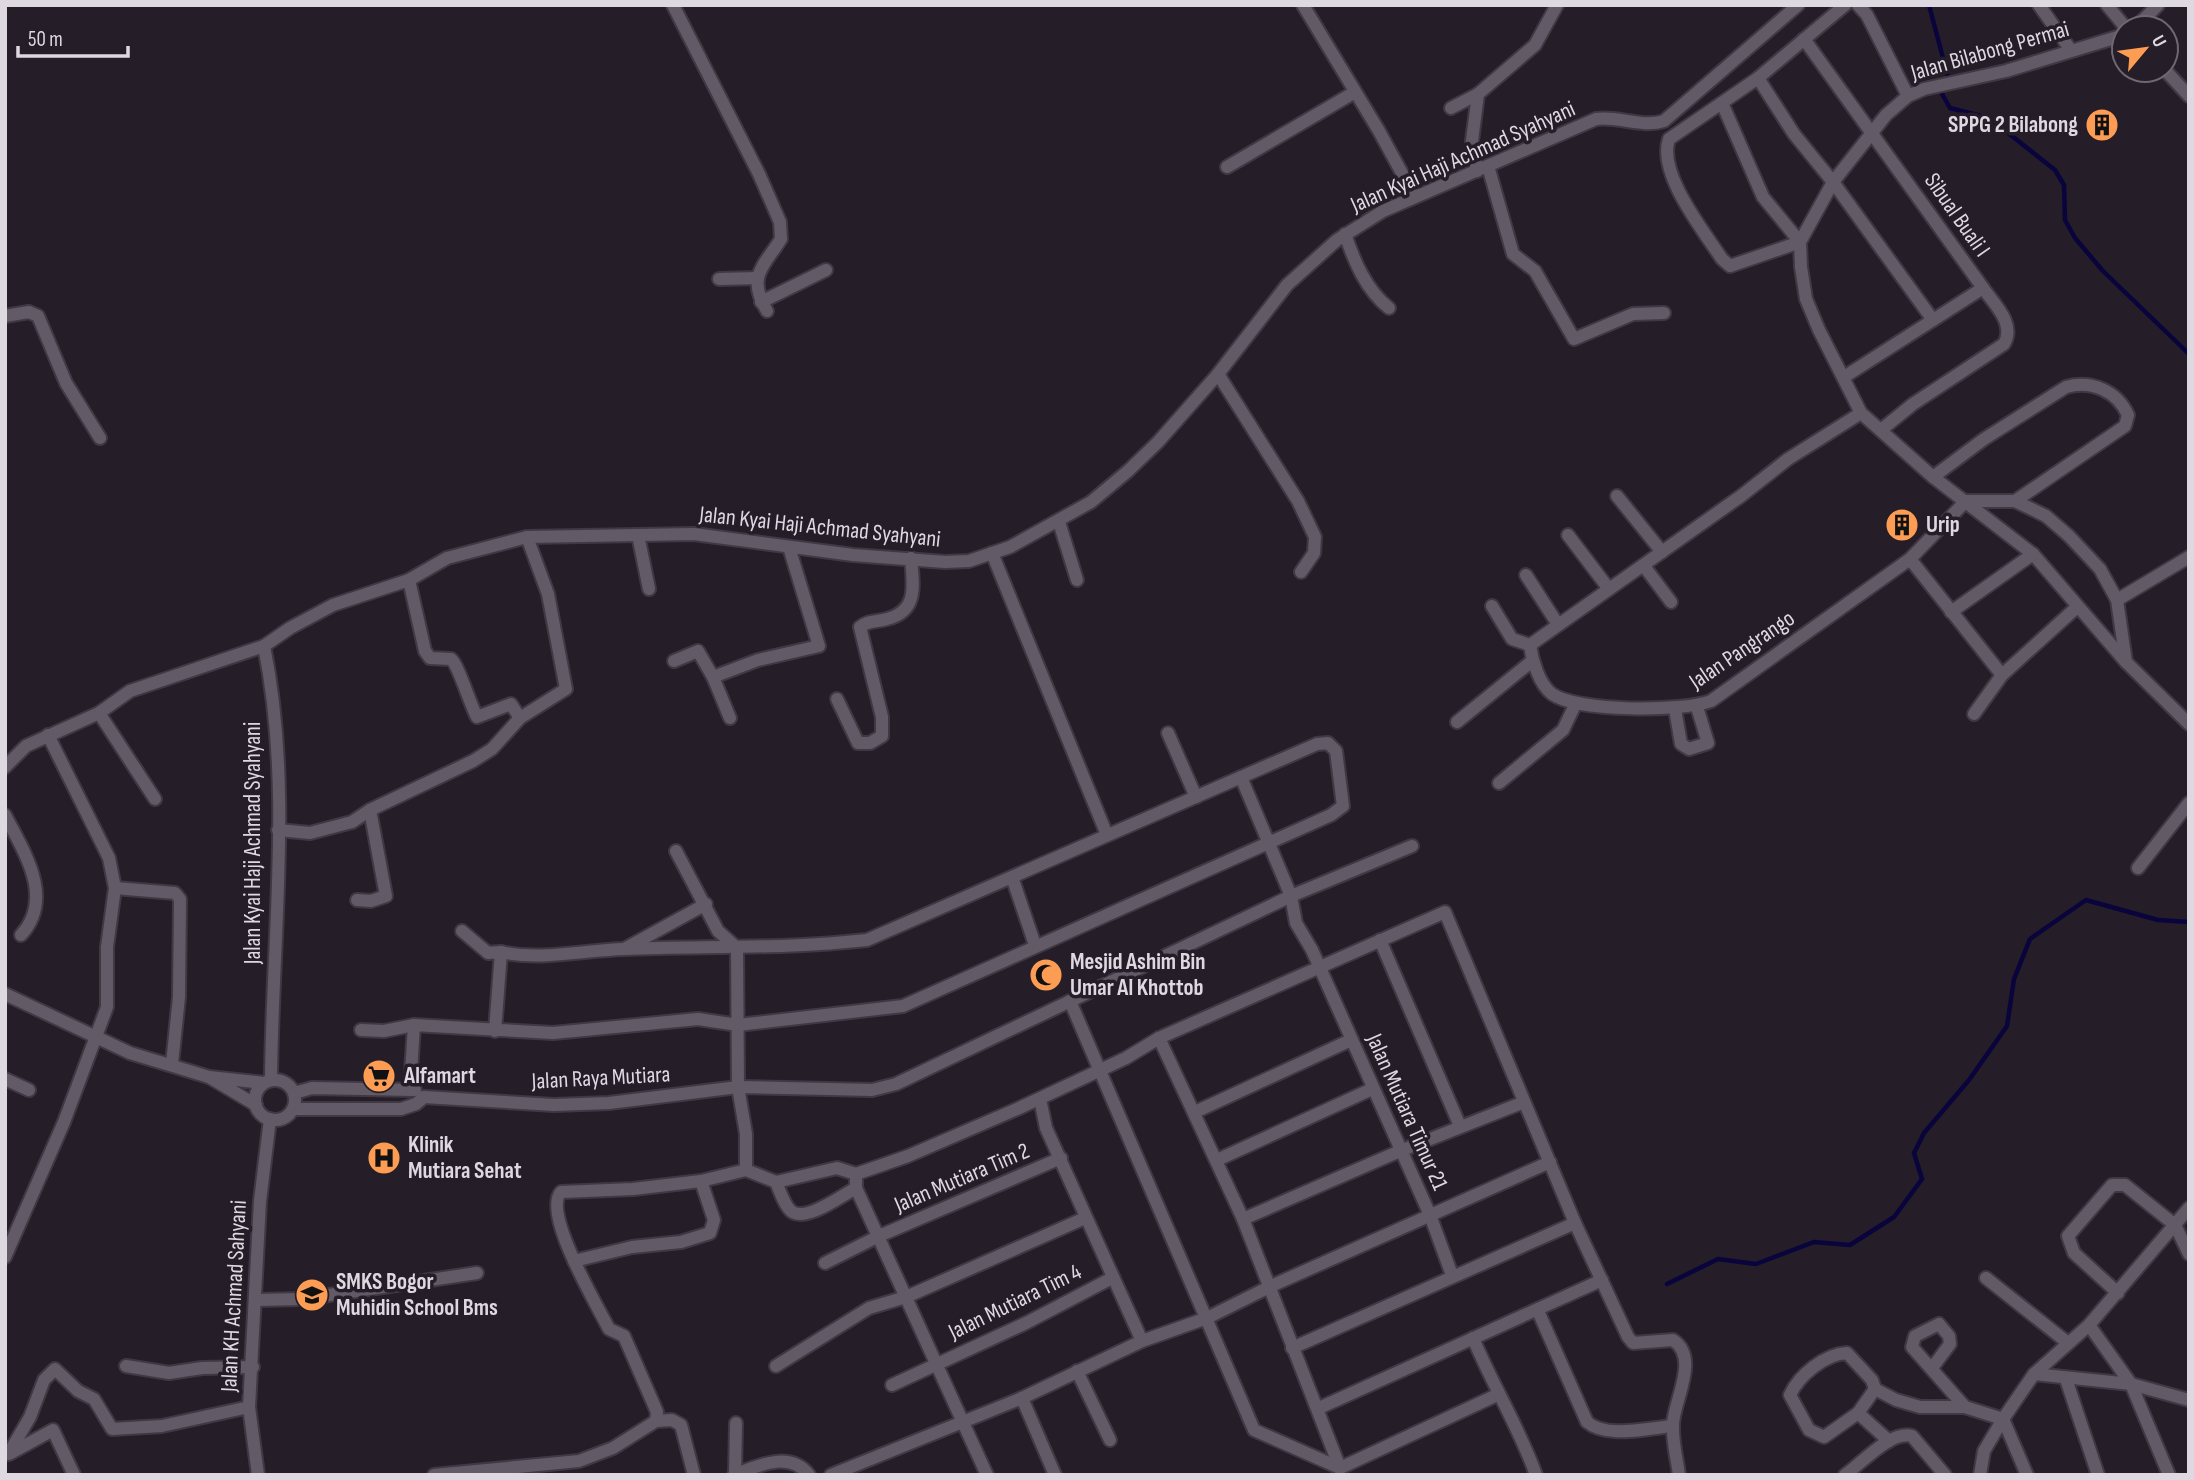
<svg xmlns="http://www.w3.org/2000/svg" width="2194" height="1480" viewBox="0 0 2194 1480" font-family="'Sofia Sans Condensed',sans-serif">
<rect width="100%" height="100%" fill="#251d28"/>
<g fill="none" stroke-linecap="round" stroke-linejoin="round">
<g stroke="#09053c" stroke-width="4.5">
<path d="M1929,5L1948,77"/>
<path d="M1941,92L1950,108L1989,118L2055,170L2064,185L2065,220L2075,238L2103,271L2189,354"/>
<path d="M1667,1284L1718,1259L1756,1264L1814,1242L1850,1245L1894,1217L1922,1179L1914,1153L1924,1133L1969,1080L2007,1026L2014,979L2030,939L2086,900L2158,920L2189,922"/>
</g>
<defs>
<g id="street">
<path d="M673,5L759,174L780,222L781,239C764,266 746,276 767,311"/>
<path d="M1303,5L1379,131L1415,197"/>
<path d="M1858,5L1867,15L1908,96"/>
<path d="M2039,5L2070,49"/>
<path d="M2107,5L2126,28"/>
<path d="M2135,28L2158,5"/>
<path d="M2124,35L2006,71L1924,89L1908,96L1886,115L1833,182L1800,242L1801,267L1806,299L1819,330L1861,413L1933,477L2033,554L2126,662L2189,724"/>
<path d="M1804,39L1983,288C1994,304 2016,324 2004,344L1913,404L1881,430"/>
<path d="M2165,70L2189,96"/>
<path d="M1758,78L1794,134L1833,182L1933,320"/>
<path d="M1722,103L1763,197L1800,242L1730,266L1722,259C1703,230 1657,173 1669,139L1758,78L1845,5"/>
<path d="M1451,108L1478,94"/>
<path d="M1488,166L1513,254L1535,271L1574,339L1633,314L1664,313"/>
<path d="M1227,167L1355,92"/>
<path d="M1477,171L1472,141L1478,94L1535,45L1557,5"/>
<path d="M1345,234C1354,261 1366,290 1389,308"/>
<path d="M719,279L758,278"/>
<path d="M761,302L826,270"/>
<path d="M5,316L29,312L38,316L66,383L100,438"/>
<path d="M1218,374L1298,501L1315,537L1314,553L1301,572"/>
<path d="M1844,377L1983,288"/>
<path d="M1933,477L1984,439L2066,387C2092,380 2117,391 2128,415L2125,426L2015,501"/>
<path d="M1617,496L1662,552"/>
<path d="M1059,522L1077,580"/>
<path d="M638,535L649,589"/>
<path d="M1568,535L1609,589"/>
<path d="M992,553L1107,835"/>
<path d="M1910,559L2002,675"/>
<path d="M1644,566L1671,602"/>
<path d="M1526,575L1557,623"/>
<path d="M409,580L425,651L430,658L451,659C458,664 470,704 477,717L511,704L520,718"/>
<path d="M2117,600L2189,557"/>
<path d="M1492,606L1512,639L1530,645"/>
<path d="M1951,612L2033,554"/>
<path d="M1530,645C1532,660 1539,684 1552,694C1578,712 1682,712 1711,701L1910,559L1966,501H2015L2046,516L2069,536L2100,569L2117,600L2126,662"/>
<path d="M1530,645L1741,496L1788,459L1861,413"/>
<path d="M674,661L698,651L713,677"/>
<path d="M837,699L858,743H870L882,736V717L860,627C868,620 878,622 887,619C919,611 913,584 911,558"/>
<path d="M1675,709L1681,744L1689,749L1708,743L1697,707"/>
<path d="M99,713L155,799"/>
<path d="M1974,714L2002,675L2077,607"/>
<path d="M730,718L713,677L758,660L819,646L789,547"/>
<path d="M1457,722L1532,661"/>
<path d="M1168,733L1196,797"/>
<path d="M5,767L26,746L99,713L130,691L264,646"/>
<path d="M1241,777L1291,896L1296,923L1312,950L1430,1215L1452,1275"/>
<path d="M1499,783L1563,730L1576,703"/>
<path d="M5,815C24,852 55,898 21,935"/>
<path d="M278,830L310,833L352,822L370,810L473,761L492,749L520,718L566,689L548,594L527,537"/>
<path d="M676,851L718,931L737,948L738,1087L746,1134V1170"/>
<path d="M2138,868L2189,803"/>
<path d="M1012,877L1035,945"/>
<path d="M115,888L175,893L180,899L179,997L172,1064"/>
<path d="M357,900L371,901L386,896L370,810"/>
<path d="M462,931L488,953L501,952"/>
<path d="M1380,940L1460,1126"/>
<path d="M626,948L706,904"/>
<path d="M5,994L130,1053L209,1077L256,1105"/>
<path d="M1070,1001L1254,1430L1340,1468L1497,1395"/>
<path d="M361,1030L384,1031L414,1025"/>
<path d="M209,1077L264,1083"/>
<path d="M5,1079L29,1090"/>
<path d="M271,1080C272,937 293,788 264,646L290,628L333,605L409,580L447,558L527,537L694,534L853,555L945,562L969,561L1010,547L1091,502L1128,471L1158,442L1218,374L1287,285L1337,240L1383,211L1596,119C1619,116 1642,128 1664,121L1798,5"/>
<circle cx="275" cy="1100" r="20"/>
<path d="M410,1089L414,1025L553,1033L698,1019L738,1025L903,1006L1331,815L1343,806L1336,751L1328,743L1317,744L867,940C786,949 706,946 624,949C585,950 540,961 501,952L495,1031"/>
<path d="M294,1093L312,1088L415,1090"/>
<path d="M424,1097L554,1105L609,1103L738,1087L872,1090L896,1084L1291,896L1412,846"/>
<path d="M1040,1099L1046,1128L1142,1341"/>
<path d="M293,1109H401L416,1104L424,1097"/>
<path d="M1195,1112L1351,1040"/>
<path d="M1217,1160L1372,1089"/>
<path d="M856,1174V1188L987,1475"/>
<path d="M776,1182C780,1191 784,1205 791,1211C805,1223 841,1196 856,1188"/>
<path d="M1243,1219L1400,1151L1524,1102"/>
<path d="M5,1257L64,1122L107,1007V947L115,888L109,858L48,735"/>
<path d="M574,1261L632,1247L681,1242L710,1233L714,1220L701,1181"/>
<path d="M825,1263L879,1236L1061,1158"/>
<path d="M1986,1278L2068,1343"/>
<path d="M2118,1293L2074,1253L2068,1236L2112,1185H2125L2175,1225L2189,1254"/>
<path d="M257,1300L302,1299L477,1273"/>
<path d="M1538,1311L1587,1422C1607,1439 1647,1428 1673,1426"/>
<path d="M2089,1325L2131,1384L2169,1475"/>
<path d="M1473,1338C1492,1384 1520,1429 1536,1475"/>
<path d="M1292,1348L1575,1223"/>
<path d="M126,1366L169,1373L202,1368L253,1367"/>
<path d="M776,1366L869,1308L906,1297L1085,1218"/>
<path d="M1932,1368L1950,1344L1949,1336L1939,1324L1915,1336L1912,1347L1965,1407"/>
<path d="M1077,1371L1110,1440"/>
<path d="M2034,1374L2131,1384L2189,1400"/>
<path d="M2066,1379L2098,1475"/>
<path d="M892,1385L1026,1323L1112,1278"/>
<path d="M1875,1389L1858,1413L1824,1437L1809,1430L1790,1395C1799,1375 1825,1354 1847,1353L1872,1380L1875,1389L1896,1400L1920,1407H1965L2003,1419L1984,1451L1980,1475"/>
<path d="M1022,1398L1055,1475"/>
<path d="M1319,1408L1602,1280"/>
<path d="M1858,1413L1889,1441"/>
<path d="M656,1421L672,1420L681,1425L694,1475"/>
<path d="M9,1453L30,1417L44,1380L55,1369L78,1391L94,1399L112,1429L162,1426L249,1407"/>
<path d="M9,1454L53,1430L74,1475"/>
<path d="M1340,1468L1243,1219L1159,1038L1445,912L1575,1223L1628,1337L1633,1343L1673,1340C1700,1358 1674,1400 1673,1424C1672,1441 1677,1459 1679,1475"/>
<path d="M258,1475L249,1407L260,1201L270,1119"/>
<path d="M434,1475L579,1461L613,1448L656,1421L657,1412L624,1336L609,1329C597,1305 542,1213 561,1192L633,1189L701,1181L746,1170L776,1182L837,1168L856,1174L908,1156L1017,1109L1126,1058L1159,1038"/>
<path d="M734,1475C757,1466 790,1450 809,1475"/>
<path d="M735,1475L736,1423"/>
<path d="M831,1475L1022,1398L1142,1341L1207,1318L1271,1286L1550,1162"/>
<path d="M1845,1475C1862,1463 1891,1430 1912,1436L1945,1475"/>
<path d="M2027,1475L2003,1419L2034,1374L2089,1325L2189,1208"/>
</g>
</defs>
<use href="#street" stroke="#403943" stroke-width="16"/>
<use href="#street" stroke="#635a67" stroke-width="12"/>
</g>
<defs>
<symbol id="building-disc" viewBox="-11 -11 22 22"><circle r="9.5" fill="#fd9d54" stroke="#251d28"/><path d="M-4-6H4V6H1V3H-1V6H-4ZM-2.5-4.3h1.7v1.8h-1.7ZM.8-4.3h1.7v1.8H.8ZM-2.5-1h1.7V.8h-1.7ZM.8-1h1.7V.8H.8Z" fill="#111"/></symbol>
<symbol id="mosque-disc" viewBox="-11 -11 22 22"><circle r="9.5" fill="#fd9d54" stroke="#251d28"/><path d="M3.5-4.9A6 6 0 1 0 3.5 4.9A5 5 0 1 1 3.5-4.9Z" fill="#111"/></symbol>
<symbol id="supermarket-disc" viewBox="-11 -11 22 22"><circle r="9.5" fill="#fd9d54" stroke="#251d28"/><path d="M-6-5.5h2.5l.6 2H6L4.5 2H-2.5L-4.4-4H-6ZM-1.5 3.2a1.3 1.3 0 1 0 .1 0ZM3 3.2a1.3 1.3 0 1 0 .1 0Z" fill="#111"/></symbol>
<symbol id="hospital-disc" viewBox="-11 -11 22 22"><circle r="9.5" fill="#fd9d54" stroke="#251d28"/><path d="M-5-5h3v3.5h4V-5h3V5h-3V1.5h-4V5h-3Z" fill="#111"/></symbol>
<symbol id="school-disc" viewBox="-11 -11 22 22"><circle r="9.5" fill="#fd9d54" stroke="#251d28"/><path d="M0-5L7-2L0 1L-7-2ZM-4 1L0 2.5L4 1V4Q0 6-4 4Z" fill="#111"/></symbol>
</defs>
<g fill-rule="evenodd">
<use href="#building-disc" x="2083" y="106" width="38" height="38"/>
<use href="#building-disc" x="1883" y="506" width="38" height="38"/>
<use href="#mosque-disc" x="1027" y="956" width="38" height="38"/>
<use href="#supermarket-disc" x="360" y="1057" width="38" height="38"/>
<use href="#hospital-disc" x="365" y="1139" width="38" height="38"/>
<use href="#school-disc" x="293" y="1276" width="38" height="38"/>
</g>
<g text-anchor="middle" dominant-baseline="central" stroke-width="7" stroke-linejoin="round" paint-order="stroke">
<g font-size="23" fill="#ded9e1" stroke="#251d28">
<text transform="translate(1990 51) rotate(-16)">Jalan Bilabong Permai</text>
<text transform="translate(1463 157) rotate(-24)">Jalan Kyai Haji Achmad Syahyani</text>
<text transform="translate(1957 215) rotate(55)">Sibual Buali I</text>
<text transform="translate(820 527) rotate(6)">Jalan Kyai Haji Achmad Syahyani</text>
<text transform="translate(1742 650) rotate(-34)">Jalan Pangrango</text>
<text transform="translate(253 843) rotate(-90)">Jalan Kyai Haji Achmad Syahyani</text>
<text transform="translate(601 1078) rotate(-3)">Jalan Raya Mutiara</text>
<text transform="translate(1407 1112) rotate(66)">Jalan Mutiara Timur 21</text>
<text transform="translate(962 1178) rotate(-23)">Jalan Mutiara Tim 2</text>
<text transform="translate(234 1296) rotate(-87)">Jalan KH Achmad Sahyani</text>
<text transform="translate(1015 1302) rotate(-26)">Jalan Mutiara Tim 4</text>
</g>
<g font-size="23" font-weight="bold" fill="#ded9e1" stroke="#251d28" text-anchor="start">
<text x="2078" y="125" text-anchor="end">SPPG 2 Bilabong</text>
<text x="1926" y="525">Urip</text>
<text x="1070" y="962">Mesjid Ashim Bin<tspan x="1070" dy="26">Umar Al Khottob</tspan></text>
<text x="404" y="1076">Alfamart</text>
<text x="408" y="1145">Klinik<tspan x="408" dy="26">Mutiara Sehat</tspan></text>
<text x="336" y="1282">SMKS Bogor<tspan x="336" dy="26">Muhidin School Bms</tspan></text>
</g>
</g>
<rect width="2194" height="1480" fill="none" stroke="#ded9e1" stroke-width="14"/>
<g transform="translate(2145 49) rotate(61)"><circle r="33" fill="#251d28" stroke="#6f6872" stroke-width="2"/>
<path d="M0-5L12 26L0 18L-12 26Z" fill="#fd9d54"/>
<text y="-10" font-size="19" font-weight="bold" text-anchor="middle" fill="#ded9e1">U</text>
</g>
<path d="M18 46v10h110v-10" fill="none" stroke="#ded9e1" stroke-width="3.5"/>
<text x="28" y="46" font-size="21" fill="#ded9e1" stroke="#251d28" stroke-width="5" paint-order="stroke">50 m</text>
</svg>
